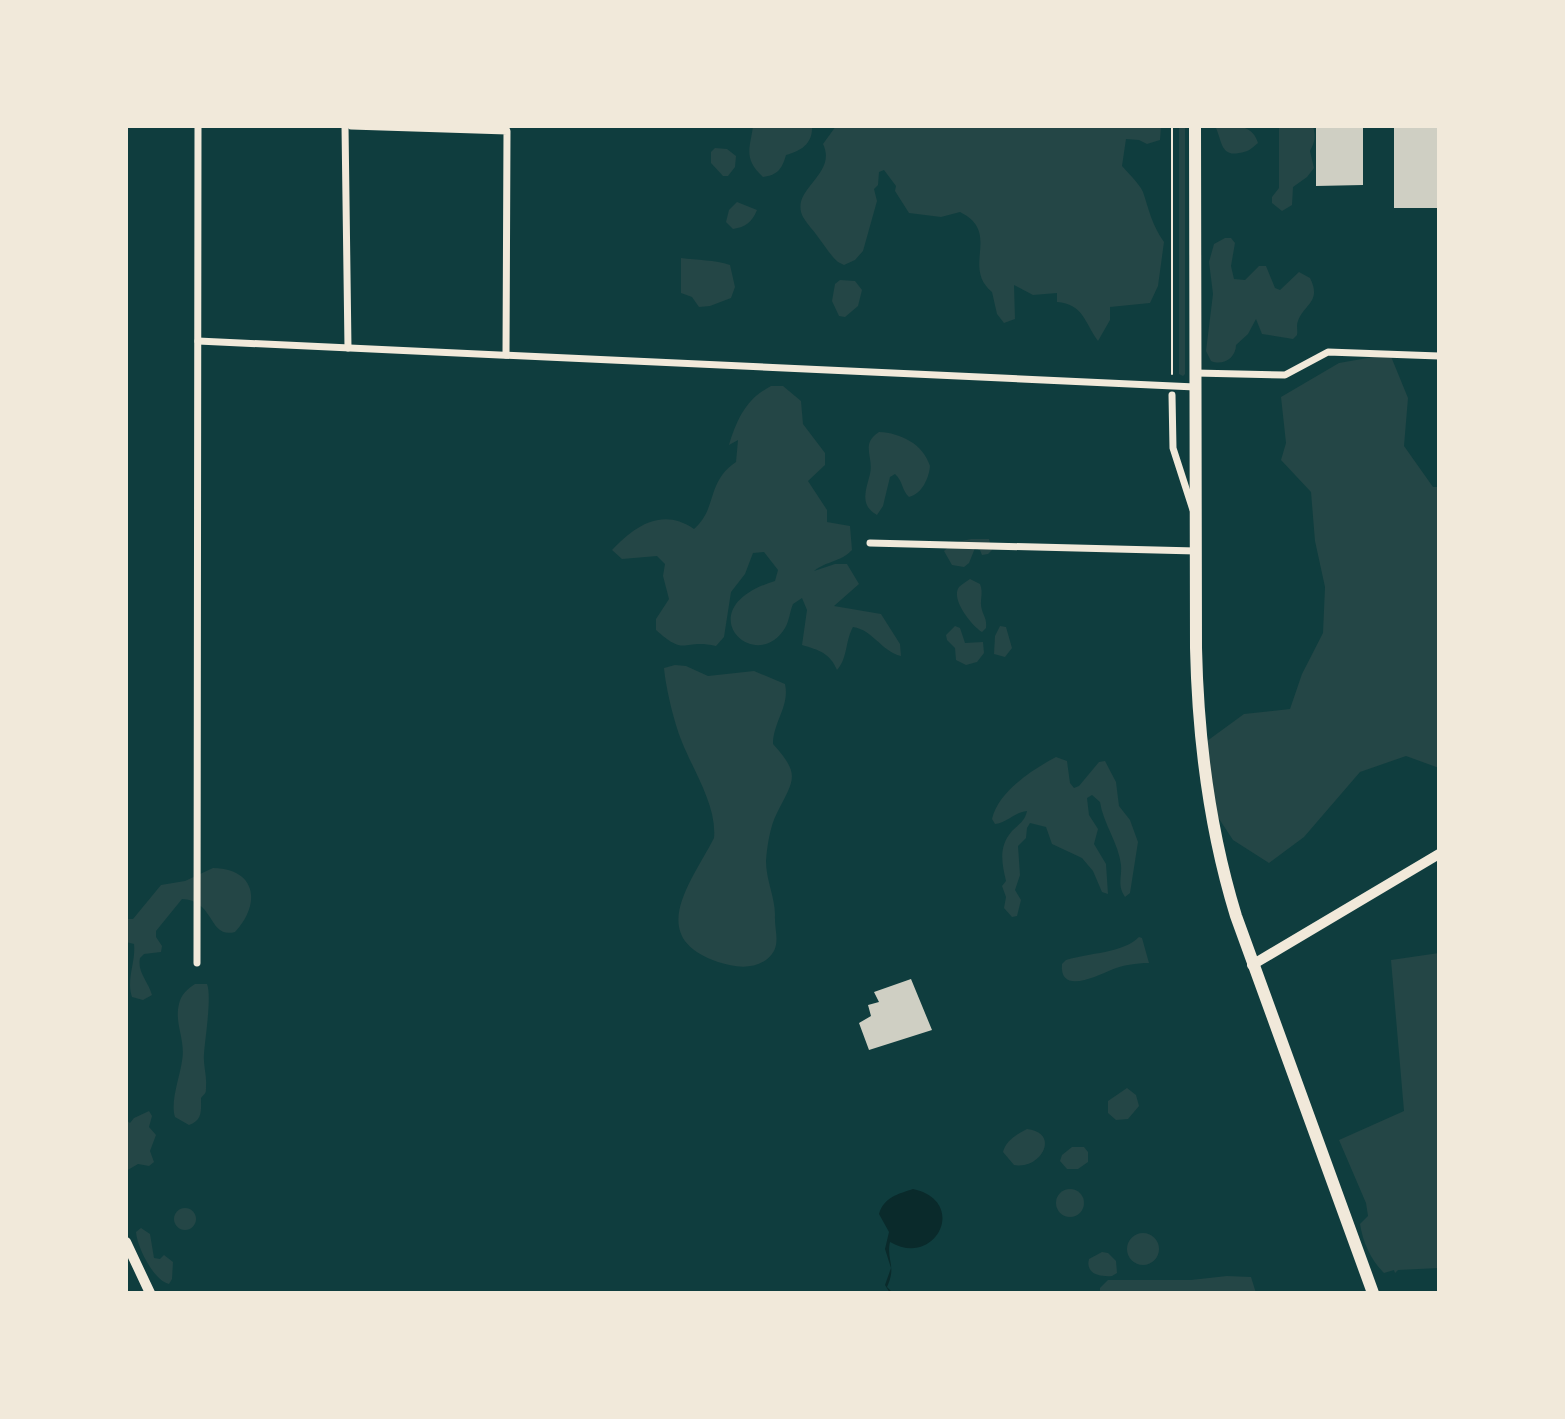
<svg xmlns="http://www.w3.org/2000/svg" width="1565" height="1419" viewBox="0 0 1565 1419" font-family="Rubik,sans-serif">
<rect width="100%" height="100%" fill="#0f3d3e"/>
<g fill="#244646">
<path d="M753,126H812C813,143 802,151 786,155C782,169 778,175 763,177C743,158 750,149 753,126Z"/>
<path d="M836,126H1161L1160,140L1147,144L1139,140L1126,139L1122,166C1128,173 1139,183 1143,192C1149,210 1152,225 1164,242L1158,286L1150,303L1110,307V320L1098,341C1084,321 1083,304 1057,302V293L1033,295L1014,285L1015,319L1004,323L997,314L992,292C961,266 1002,233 960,212L941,217L909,213L895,191L896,186L884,170L879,172L878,185L874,189L877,201L863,251L855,260L844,265L838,262C830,255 825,246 818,237C814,231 807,224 803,217C789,189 838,175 823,144Z"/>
<path d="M1179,126H1185V374L1183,376L1179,374Z"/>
<path d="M1215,126C1233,126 1252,123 1258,143C1251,149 1248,152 1239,153C1220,157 1222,139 1215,126Z"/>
<path d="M1279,126H1313C1316,137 1315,141 1310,151L1314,168L1307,177L1293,187L1292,205L1282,211L1272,203V197L1279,188Z"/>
<path d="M715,148L727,149L736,156L735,167L728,176H723L711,163V152Z"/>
<path d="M737,202L757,210C752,222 746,227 733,229L726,222L729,210Z"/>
<path d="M1225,238H1231L1235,243L1231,266L1234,279L1245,280L1259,266H1266L1275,288L1280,290L1299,272L1310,278C1322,302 1304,304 1298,321C1296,326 1298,330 1297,335L1293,339L1262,334L1256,319L1248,334L1236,345C1236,358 1223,366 1211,361L1206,351L1213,294L1209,262L1214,244Z"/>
<path d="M681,258C697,260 715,260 730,265L735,287L731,298L710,306L699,307L692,297L681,293Z"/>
<path d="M840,280L855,281L862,290L858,306L845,317L839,316L832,301L835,284Z"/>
<path d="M1390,354L1408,398L1404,446L1433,487H1439V768L1406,756L1360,772L1304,837L1269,863L1233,840L1208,802L1207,741L1244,714L1290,709L1302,674L1323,633L1325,587L1315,541L1311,492L1281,460L1286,443L1281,397L1339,363Z"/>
<path d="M771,386H783L801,401L803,424L825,453V465L808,481L827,510V522L850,526L852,550C841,562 826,561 814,571L835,564H847L859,584L834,606L881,614L900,644L901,656C881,651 873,630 853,627C845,641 848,658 837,670C830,653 819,650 802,645L807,610L802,598L793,604C790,611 789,622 785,628C755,677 685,608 775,581L778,570L764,552L753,553L745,574L731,592L724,637L716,646C682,638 687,658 656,630V619L669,599L663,576L665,564L657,556L622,559L612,550C635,526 662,507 694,529C718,508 706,482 736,462L738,440L729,445C737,419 746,399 771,386Z"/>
<path d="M879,432C901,433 923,444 930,466C929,478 922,494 909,497C902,491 903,481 895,474L890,477L883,506L877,515C859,505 866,490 870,474C874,457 860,444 879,432Z"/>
<path d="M971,539H989L992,550L988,554L982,555L980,550L975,548L969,563L964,567L952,565L944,551L953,543Z"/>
<path d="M970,579L980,584C984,594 979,600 982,610C984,617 987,619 986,628L982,632C972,626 950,599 959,587C962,584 966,582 970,579Z"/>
<path d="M955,626L960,628L965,643L983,642L984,653L977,662L966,665L956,660L955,648L947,640L946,635Z"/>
<path d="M1000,626L1006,627L1012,648L1005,657L994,654L995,636Z"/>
<path d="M675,665L686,666L708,676L754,671L785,684C790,706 773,722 773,744C801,775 794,779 777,813C770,826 767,847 766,861C766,880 775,897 775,915C774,932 783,947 766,960C751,970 734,967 718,962C645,937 691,883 714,838C717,806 694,772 682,742C674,722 666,689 664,668Z"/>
<path d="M1056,757L1067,761L1070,783L1074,788L1079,786L1099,762L1105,761L1116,782L1119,806L1130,820L1138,842L1130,893L1125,897C1117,885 1122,878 1121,865C1119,844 1103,823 1100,802L1092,795L1087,798L1089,815L1098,829L1094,844L1106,864L1108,894L1102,892L1093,871L1082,858L1052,844L1046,827L1030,823L1027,828L1026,838L1018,846L1020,875L1015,890L1021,900L1017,916L1012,917L1004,908L1006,897L1002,886L1006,881C1002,863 998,847 1012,831C1019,824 1025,821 1027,811C1015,812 1007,823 995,824L992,819C998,792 1033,769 1056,757Z"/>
<path d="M213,868C257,869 261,904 235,932C208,939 215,900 182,899L156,931V937L162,946L161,952L144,954L140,958C137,972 148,981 152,995L143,1000L132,997C126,979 136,962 134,944L126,942V919H133L161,885L185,881Z"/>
<path d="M1139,937L1142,938L1149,963C1136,963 1123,965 1111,970C1097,976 1059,995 1062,964L1066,960C1088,953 1124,953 1139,937Z"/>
<path d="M1439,953V1268L1398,1270L1395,1273L1394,1270L1384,1273C1371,1260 1363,1243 1360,1224L1368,1216L1366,1203L1339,1140L1404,1111L1391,960Z"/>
<path d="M195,984H207C212,996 205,1039 204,1054C203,1065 207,1076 206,1086C206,1094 206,1092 201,1098C201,1110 203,1120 189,1125L175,1117C170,1102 180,1076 182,1061C186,1040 174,1024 179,1004C181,995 187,989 195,984Z"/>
<path d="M1127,1088L1136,1095L1139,1106L1128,1119L1116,1120L1108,1113V1101Z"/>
<path d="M149,1111L152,1116L149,1127L156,1135L150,1151L154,1162L149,1166L138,1164L126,1171V1120L130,1123L134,1118Z"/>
<path d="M1027,1129C1061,1133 1041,1170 1014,1165L1003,1152C1006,1140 1017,1134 1027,1129Z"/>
<path d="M1072,1147H1084L1088,1152V1162L1078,1169H1067L1060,1161L1062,1155Z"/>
<circle cx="1070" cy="1203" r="14"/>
<circle cx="185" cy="1219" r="11"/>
<path d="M141,1228L150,1234L154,1258L160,1259L164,1255L173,1262L172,1279L169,1284C154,1281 137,1247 136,1232Z"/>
<circle cx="1143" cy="1249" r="16"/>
<path d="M1102,1252L1108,1253L1116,1261L1117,1273L1112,1276C1100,1277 1085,1274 1089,1259Z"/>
<path d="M1227,1276L1251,1277L1256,1293H1100V1288L1108,1280H1191Z"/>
</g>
<path fill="#0a2a2b" d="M913,1189C969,1201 936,1269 890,1242C886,1260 897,1266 887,1287L893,1293H890L885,1285L891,1268L885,1249L889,1232L879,1214C884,1197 898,1194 913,1189Z"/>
<g fill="#cfcfc3">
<path d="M1316,126H1363V185L1316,186Z"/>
<rect x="1394" y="126" width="45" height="82"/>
<path d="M911,979L932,1030L869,1050L859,1023L871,1016L868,1005L879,1002L874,992Z"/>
</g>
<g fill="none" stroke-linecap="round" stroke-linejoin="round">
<path stroke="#f1e9da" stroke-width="2" d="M1172,126V374"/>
<g stroke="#f1e9da" stroke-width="7">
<path d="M345,126L348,348"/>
<path d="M351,126L507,131L506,355"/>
<path d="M198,341L1195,387"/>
<path d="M1195,373L1285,375L1328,352L1439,356"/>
<path d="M1172,395L1173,448L1193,510"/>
<path d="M870,543L1196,551"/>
<path d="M197,963L198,126"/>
</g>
<g stroke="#f1e9da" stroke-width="10">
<path d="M1252,965L1439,854"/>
<path d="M126,1242L150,1293"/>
</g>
<path stroke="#f1e9da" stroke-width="12" d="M1195,126L1196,648C1198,739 1209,828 1236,916L1373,1293"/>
</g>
<rect width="1565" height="1419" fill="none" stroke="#f1e9da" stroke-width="256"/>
</svg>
